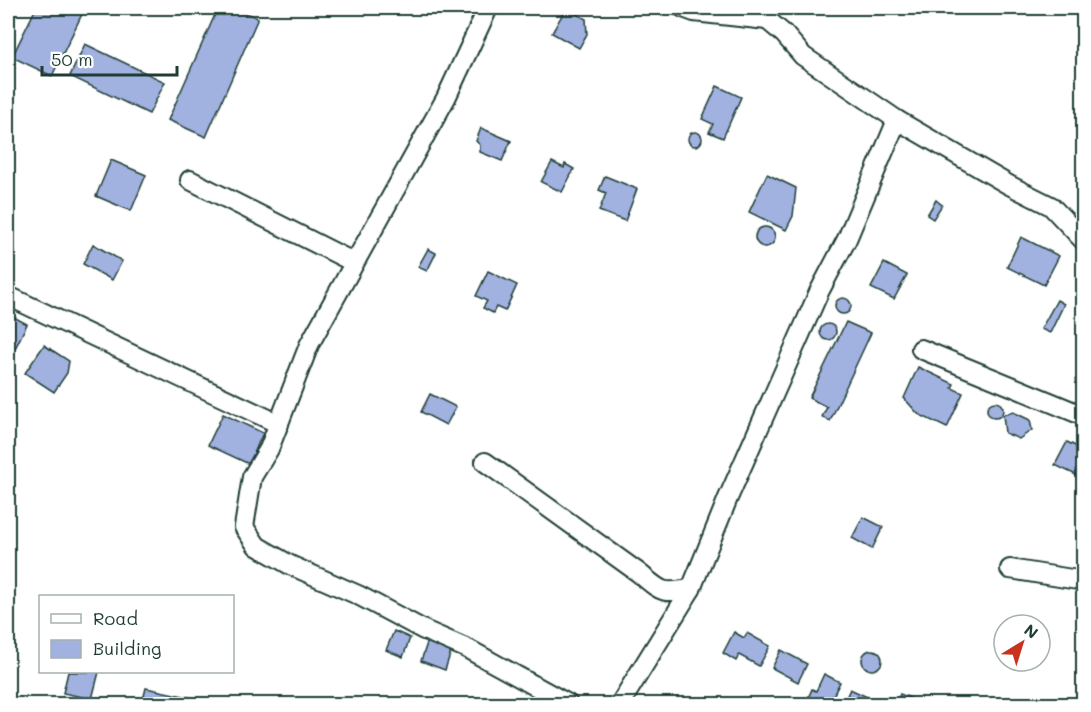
<svg xmlns="http://www.w3.org/2000/svg" width="1091" height="712" viewBox="0 0 1091 712" font-family="Mali,sans-serif">
<rect width="100%" height="100%" fill="#fff"/>
<filter id="ink" filterUnits="userSpaceOnUse"><feTurbulence type="fractalNoise" baseFrequency=".0167" numOctaves="2"/><feDisplacementMap in="SourceGraphic" scale="12" xChannelSelector="R" yChannelSelector="G"/><feConvolveMatrix kernelMatrix="1 2 1 2 8 2 1 2 1" color-interpolation-filters="sRGB"/></filter>
<g filter="url(#ink)">
<g fill="#a1b1e0" stroke="#1f3d34" stroke-width="1.5">
<path d="M36,8H85L52,76L12,57Z"/>
<path d="M218,8H234L258,18L206,137L168,120Z"/>
<path d="M566,8L586,19L587,34L579,48L552,33Z"/>
<path d="M85,44L165,82L149,114L70,76Z"/>
<path d="M717,86L741,97L723,138L709,132L713,124L702,119Z"/>
<path d="M481,128L511,141L502,161L480,152V145L476,141Z"/>
<circle cx="695" cy="139" r="7"/>
<path d="M111,160L146,175L131,211L96,196Z"/>
<path d="M552,162L564,168L565,164L574,169L562,192L541,182Z"/>
<path d="M767,174L796,188L793,216L786,230L749,212Z"/>
<path d="M605,176L637,189L625,221L599,211L606,193L599,190Z"/>
<path d="M936,200L942,205L933,219L927,215Z"/>
<circle cx="765" cy="237" r="10"/>
<path d="M1021,237L1059,256L1044,285L1007,267Z"/>
<path d="M93,244L122,261L112,280L83,264Z"/>
<path d="M428,249L436,253L427,271L418,267Z"/>
<path d="M884,263L907,275L894,299L871,288Z"/>
<path d="M488,271L517,285L505,311L496,307L493,313L483,308L487,301L476,296Z"/>
<circle cx="843" cy="306" r="8"/>
<path d="M1057,300L1064,304L1050,333L1041,329Z"/>
<path d="M8,314L27,324L8,363Z"/>
<path d="M846,322L871,333L830,421L822,417L827,407L809,398Z"/>
<circle cx="828" cy="332" r="8"/>
<path d="M44,345L69,361L67,373L54,392L25,373Z"/>
<path d="M918,367L954,384L952,388L963,393L947,428L918,414L904,398Z"/>
<path d="M430,394L456,407L446,425L421,412Z"/>
<circle cx="995" cy="410" r="8"/>
<path d="M1013,412L1030,420L1032,430L1019,439L1005,433L1003,415Z"/>
<path d="M223,414L263,433L249,464L208,445Z"/>
<path d="M1067,442L1084,450V464L1078,476L1055,465Z"/>
<path d="M863,517L883,527L872,549L852,538Z"/>
<path d="M394,631L410,638L403,657L386,650Z"/>
<path d="M734,632L744,638L747,633L770,646L759,666L739,655L736,661L723,653Z"/>
<path d="M430,634L454,642L445,670L421,661Z"/>
<path d="M781,650L807,664L798,682L772,668Z"/>
<circle cx="872" cy="660" r="10"/>
<path d="M68,672H99L92,699L63,693Z"/>
<path d="M824,674L840,682L829,704H822L808,698L812,689L816,691Z"/>
<path d="M146,688L203,700L202,704H142Z"/>
<path d="M850,689L874,700L872,704H839L840,700L844,702Z"/>
<path d="M900,694L915,700L914,704L896,703Z"/>
</g>
<g fill="none" stroke-linecap="round" stroke-linejoin="round">
<defs>
<g id="minor">
<path d="M488,8L446,98L309,345L269,449L252,477L244,527L257,546L290,565L358,595L424,630L468,649L568,704"/>
<path d="M683,8L694,12L767,20"/>
<path d="M753,8L784,34L803,56L897,120L1009,185L1051,206L1084,241"/>
<path d="M190,180L353,262"/>
<path d="M8,296L279,424"/>
<path d="M921,349L1084,416"/>
<path d="M485,462L639,573C662,592 661,594 691,589"/>
<path d="M1010,569L1084,581"/>
<path d="M620,704L691,589L728,498L819,292L847,239L897,120"/>
</g>
</defs>
<use href="#minor" stroke="#1f3d34" stroke-width="22"/>
<use href="#minor" stroke="#fff" stroke-width="18"/>
</g>
</g>
<rect width="1091" height="712" fill="none" stroke="#fff" stroke-width="30"/>
<rect x="15" y="15" width="1061" height="682" fill="none" stroke="#1f3d34" stroke-width="2" filter="url(#ink)"/>
<rect x="39" y="595" width="195" height="78" fill="#ffffff" stroke="#a5b1ae" stroke-width="1.5"/>
<rect x="51" y="614" width="30" height="9" fill="#ffffff" stroke="#a5b1ae" stroke-width="1.5"/>
<text x="93" y="625" font-size="18" fill="#1f3d34">Road</text>
<rect x="51" y="640" width="30" height="18" fill="#a1b1e0" stroke="#a5b1ae" stroke-width="1.5"/>
<text x="93" y="655" font-size="18" fill="#1f3d34">Building</text>
<g transform="translate(1022 643) rotate(38)"><circle r="28" fill="#ffffff" stroke="#a5b1ae" stroke-width="1.5"/>
<path d="M0-4.5L10 22L0 15L-10 22Z" fill="#c8321e"/>
<text y="-9" font-size="16" font-weight="bold" text-anchor="middle" fill="#1f3d34">N</text>
</g>
<path d="M42 66v9h135v-9" fill="none" stroke="#1f3d34" stroke-width="3"/>
<text x="51" y="66" font-size="18" fill="#1f3d34" stroke="#ffffff" stroke-width="4.5" paint-order="stroke">50 m</text>
</svg>
